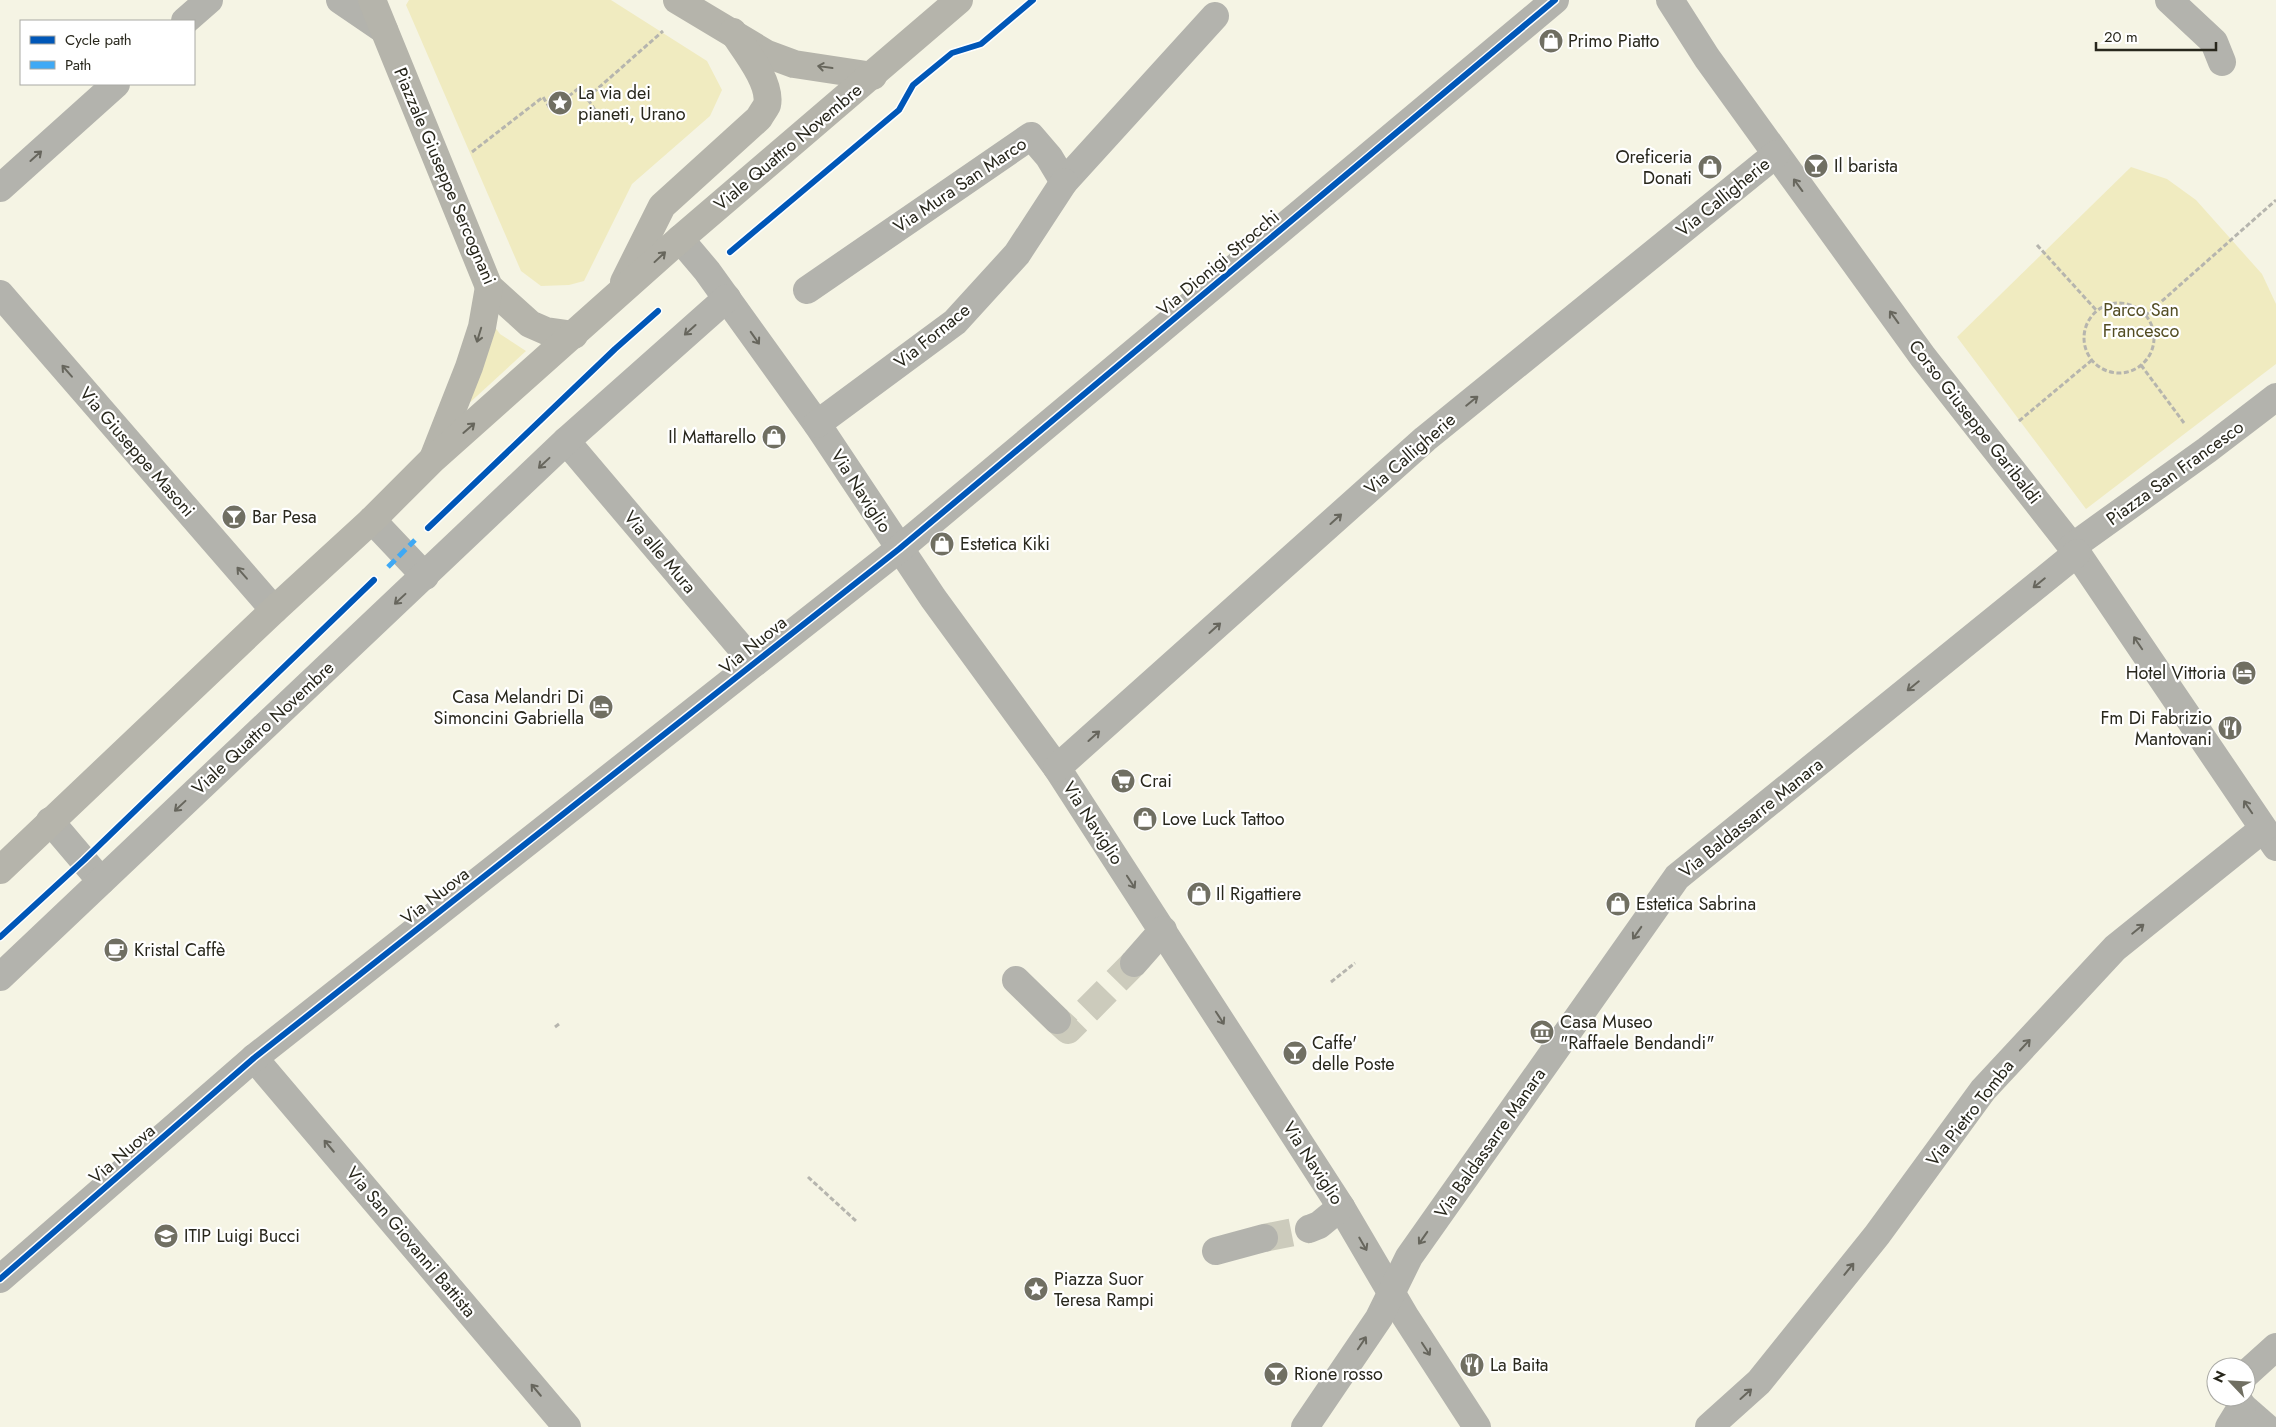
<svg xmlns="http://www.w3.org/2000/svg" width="2276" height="1427" viewBox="0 0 2276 1427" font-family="Jost,sans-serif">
<rect width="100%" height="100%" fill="#f5f4e4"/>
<g fill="#f0ebc0">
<path d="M409,0H611L707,61L722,90L710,116L632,184L584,281L569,285L541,286L521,271L406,5Z"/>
<path d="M2131,167L2167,179L2196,200L2262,274L2276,304V364L2086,509L1957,337Z"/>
<path d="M494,326L500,334L526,351L465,407Z"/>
</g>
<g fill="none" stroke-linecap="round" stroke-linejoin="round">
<g stroke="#cccbbc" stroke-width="28" stroke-dasharray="28 14" stroke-linecap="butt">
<path d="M1057,1020L1068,1030L1134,963"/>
<path d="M1264,1238L1309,1229"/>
</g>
<g stroke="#b6b5ae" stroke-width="3" stroke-dasharray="5 2.5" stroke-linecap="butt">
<path d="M595,110L587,98L663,31"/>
<path d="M472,152L543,97L551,110L579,88L587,98"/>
<path d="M2037,245L2097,311"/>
<circle cx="2119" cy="338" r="35"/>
<path d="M2145,316L2276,200"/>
<path d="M2141,365L2184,423"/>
<path d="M2019,421L2092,360"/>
<path d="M1331,982L1355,963"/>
<path d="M555,1027L559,1024"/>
<path d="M808,1177L856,1221"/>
</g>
<g stroke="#b3b3ad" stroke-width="28">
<path d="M340,0L384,30"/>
<path d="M1670,0L1707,58L1923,357L2077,553L2276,847"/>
<path d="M2169,0L2214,42L2222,62"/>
<path d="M185,21L209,0"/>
<path d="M0,188L116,84"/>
<path d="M680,239L707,271L817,424L933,598L1057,768L1341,1207L1405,1316L1477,1427"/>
<path d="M807,290L1031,136L1049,157L1064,182L1215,16"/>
<path d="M0,294L274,610"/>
<path d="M817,424L955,322L1017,254L1064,182"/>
<path d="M566,441L754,663"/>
<path d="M372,520L425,576"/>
<path d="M2072,547L2207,450L2276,397"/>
<path d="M1057,768L1425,439L1776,154"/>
<path d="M50,821L101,881"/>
<path d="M1134,963L1163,930"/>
<path d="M0,977L566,441L727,298"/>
<path d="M1016,980L1057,1020"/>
<path d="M254,1058L567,1427"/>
<path d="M1309,1229L1319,1225L1341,1207"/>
<path d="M1216,1251L1264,1238"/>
<path d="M0,1279L254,1058L899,549L1555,0"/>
<path d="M2246,1374L2276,1347"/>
<path d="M2242,1406L2266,1427"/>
<path d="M1305,1427L1379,1318L1409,1257L1677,877L2077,553"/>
<path d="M1709,1427L1759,1382L1877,1235L1983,1090L2115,948L2263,829"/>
<path d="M2229,1427L2242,1406L2237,1397"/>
</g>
<g stroke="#b5b4ab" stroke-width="28">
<path d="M372,0L489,287L530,324L546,331L574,335"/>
<path d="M677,0L767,54L794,64L873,76"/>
<path d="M624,282L662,206L759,118C761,114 765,109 767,105C772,83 744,49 733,32"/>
<path d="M434,456L469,367L482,327L489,287"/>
<path d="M0,870L274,610L372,520L432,460L680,239L959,0"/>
</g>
<path stroke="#3fa9f5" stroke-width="5" stroke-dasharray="10 5" stroke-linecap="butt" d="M388,567L415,540"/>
<defs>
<g id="cycleway">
<path d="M730,252L899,110L913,85L952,53L981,44L1033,0"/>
<path d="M428,528L615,349L658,311"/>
<path d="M0,937L84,860L374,580"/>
<path d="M0,1279L254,1058L899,549L1555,0"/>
</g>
</defs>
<use href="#cycleway" stroke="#fff" stroke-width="9"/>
<use href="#cycleway" stroke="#0057b8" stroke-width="6"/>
</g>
<defs><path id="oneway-shaft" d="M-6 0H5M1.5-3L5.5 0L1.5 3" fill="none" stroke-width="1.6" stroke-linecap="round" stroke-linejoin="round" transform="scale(1.25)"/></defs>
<g stroke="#67665c">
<use href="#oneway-shaft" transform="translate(825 67) rotate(-172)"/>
<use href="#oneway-shaft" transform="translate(660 257) rotate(-43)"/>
<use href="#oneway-shaft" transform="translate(479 335) rotate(107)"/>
<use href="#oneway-shaft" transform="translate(469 428) rotate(-41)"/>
</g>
<g stroke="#67665d">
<use href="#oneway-shaft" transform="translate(36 156) rotate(-42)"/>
<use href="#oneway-shaft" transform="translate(1798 185) rotate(-126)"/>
<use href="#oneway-shaft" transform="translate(1894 317) rotate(-126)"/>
<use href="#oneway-shaft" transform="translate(690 330) rotate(138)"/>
<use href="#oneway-shaft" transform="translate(755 338) rotate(55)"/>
<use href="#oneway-shaft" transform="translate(67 371) rotate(-131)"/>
<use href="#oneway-shaft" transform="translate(1472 401) rotate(-39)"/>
<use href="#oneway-shaft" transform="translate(544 463) rotate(137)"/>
<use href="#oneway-shaft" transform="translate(1336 519) rotate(-42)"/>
<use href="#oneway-shaft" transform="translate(242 573) rotate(-131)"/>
<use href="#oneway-shaft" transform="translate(2039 583) rotate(141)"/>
<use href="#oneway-shaft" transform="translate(400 599) rotate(137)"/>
<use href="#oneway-shaft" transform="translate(1215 628) rotate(-42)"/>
<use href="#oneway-shaft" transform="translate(2138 643) rotate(-124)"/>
<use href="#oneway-shaft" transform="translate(1913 686) rotate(141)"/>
<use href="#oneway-shaft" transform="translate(1094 736) rotate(-42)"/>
<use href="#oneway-shaft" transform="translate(180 806) rotate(137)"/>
<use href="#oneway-shaft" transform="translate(2248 807) rotate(-124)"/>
<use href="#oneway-shaft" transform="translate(1131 882) rotate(57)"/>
<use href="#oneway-shaft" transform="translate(2138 929) rotate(-39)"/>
<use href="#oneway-shaft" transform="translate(1637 933) rotate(125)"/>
<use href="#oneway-shaft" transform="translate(1220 1018) rotate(57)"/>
<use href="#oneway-shaft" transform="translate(2025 1045) rotate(-47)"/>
<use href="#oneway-shaft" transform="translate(329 1146) rotate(-130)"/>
<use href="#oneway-shaft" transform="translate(1423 1238) rotate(125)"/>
<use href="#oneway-shaft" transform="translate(1363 1244) rotate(60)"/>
<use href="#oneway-shaft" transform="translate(1849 1269) rotate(-51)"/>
<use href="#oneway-shaft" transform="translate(1362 1343) rotate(-56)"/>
<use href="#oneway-shaft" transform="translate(1426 1349) rotate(57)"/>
<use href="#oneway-shaft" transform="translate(536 1390) rotate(-130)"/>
<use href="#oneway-shaft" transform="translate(1746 1394) rotate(-42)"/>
</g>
<defs>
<symbol id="shop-disc" viewBox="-11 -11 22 22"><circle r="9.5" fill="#706f62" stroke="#fff"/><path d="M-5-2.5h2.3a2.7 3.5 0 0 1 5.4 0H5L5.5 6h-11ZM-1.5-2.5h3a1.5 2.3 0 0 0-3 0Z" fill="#fff"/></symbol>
<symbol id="sight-disc" viewBox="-11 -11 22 22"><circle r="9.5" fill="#706f62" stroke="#fff"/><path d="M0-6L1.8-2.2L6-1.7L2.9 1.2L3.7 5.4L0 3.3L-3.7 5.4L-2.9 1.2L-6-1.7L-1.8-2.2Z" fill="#fff"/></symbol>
<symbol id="bar-disc" viewBox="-11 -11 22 22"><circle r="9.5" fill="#706f62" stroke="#fff"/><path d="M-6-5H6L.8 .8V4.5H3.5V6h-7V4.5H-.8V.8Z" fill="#fff"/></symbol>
<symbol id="hotel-disc" viewBox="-11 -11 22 22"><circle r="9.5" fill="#706f62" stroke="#fff"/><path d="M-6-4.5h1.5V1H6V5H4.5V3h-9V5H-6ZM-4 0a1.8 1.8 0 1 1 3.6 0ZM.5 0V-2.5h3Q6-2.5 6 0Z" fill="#fff"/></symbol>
<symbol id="restaurant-disc" viewBox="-11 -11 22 22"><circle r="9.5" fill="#706f62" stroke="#fff"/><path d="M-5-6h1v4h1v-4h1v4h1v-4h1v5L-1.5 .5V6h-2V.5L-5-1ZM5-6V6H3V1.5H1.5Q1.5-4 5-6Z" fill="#fff"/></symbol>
<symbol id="supermarket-disc" viewBox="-11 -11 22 22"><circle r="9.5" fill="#706f62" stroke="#fff"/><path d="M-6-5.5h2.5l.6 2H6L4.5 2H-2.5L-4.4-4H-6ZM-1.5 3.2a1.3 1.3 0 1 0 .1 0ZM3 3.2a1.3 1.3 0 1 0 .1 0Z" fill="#fff"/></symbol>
<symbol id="cafe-disc" viewBox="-11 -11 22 22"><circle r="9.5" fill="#706f62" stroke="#fff"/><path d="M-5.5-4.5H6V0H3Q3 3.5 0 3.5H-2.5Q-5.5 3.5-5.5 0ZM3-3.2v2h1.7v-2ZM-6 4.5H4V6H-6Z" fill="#fff"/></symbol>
<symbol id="museum-disc" viewBox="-11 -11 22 22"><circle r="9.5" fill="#706f62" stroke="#fff"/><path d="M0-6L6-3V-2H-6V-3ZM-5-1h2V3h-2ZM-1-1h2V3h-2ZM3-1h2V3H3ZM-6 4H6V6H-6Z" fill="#fff"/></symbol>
<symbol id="school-disc" viewBox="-11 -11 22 22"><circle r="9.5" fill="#706f62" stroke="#fff"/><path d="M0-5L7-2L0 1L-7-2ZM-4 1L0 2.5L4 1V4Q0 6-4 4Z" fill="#fff"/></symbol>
</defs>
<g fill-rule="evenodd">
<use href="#shop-disc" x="1537" y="27" width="28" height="28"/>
<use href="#sight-disc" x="546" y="89" width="28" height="28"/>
<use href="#bar-disc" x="1802" y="152" width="28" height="28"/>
<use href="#shop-disc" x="1696" y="153" width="28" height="28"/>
<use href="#shop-disc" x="760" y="423" width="28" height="28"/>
<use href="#bar-disc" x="220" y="503" width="28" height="28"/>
<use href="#shop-disc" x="928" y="530" width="28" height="28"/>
<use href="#hotel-disc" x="2230" y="659" width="28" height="28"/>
<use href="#hotel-disc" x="587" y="693" width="28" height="28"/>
<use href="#restaurant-disc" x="2216" y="714" width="28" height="28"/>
<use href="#supermarket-disc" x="1109" y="767" width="28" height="28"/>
<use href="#shop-disc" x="1131" y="805" width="28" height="28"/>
<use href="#shop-disc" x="1185" y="880" width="28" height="28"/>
<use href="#shop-disc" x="1604" y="890" width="28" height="28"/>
<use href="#cafe-disc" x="102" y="936" width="28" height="28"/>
<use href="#museum-disc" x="1528" y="1018" width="28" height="28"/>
<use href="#bar-disc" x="1281" y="1039" width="28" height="28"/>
<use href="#school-disc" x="152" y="1222" width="28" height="28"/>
<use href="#sight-disc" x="1022" y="1275" width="28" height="28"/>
<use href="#restaurant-disc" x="1458" y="1351" width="28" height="28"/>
<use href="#bar-disc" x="1262" y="1360" width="28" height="28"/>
</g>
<g text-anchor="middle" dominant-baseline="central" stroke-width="4.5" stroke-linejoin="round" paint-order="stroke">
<g font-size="18" fill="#28271c" stroke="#fff" text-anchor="start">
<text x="1568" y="41">Primo Piatto</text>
<text x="578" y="93">La via dei<tspan x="578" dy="21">pianeti, Urano</tspan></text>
<text x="1692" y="157" text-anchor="end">Oreficeria<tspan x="1692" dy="21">Donati</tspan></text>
<text x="1834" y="166">Il barista</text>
<text x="756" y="437" text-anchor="end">Il Mattarello</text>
<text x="252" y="517">Bar Pesa</text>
<text x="960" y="544">Estetica Kiki</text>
<text x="2226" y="673" text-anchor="end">Hotel Vittoria</text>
<text x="584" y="697" text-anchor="end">Casa Melandri Di<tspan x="584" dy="21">Simoncini Gabriella</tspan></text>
<text x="2212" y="718" text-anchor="end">Fm Di Fabrizio<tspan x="2212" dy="21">Mantovani</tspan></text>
<text x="1140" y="781">Crai</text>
<text x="1162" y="819">Love Luck Tattoo</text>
<text x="1216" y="894">Il Rigattiere</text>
<text x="1636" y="904">Estetica Sabrina</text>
<text x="134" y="950">Kristal Caffè</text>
<text x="1560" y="1022">Casa Museo<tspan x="1560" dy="21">"Raffaele Bendandi"</tspan></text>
<text x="1312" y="1043">Caffe'<tspan x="1312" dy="21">delle Poste</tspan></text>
<text x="184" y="1236">ITIP Luigi Bucci</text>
<text x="1054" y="1279">Piazza Suor<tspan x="1054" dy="21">Teresa Rampi</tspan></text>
<text x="1490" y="1365">La Baita</text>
<text x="1294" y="1374">Rione rosso</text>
</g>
<g font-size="18" fill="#28271c" stroke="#fff">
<text transform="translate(788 147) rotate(-40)">Viale Quattro Novembre</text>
<text transform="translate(445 176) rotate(67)">Piazzale Giuseppe Sercognani</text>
<text transform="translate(960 185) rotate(-34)">Via Mura San Marco</text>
<text transform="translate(1723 197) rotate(-39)">Via Calligherie</text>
<text transform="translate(1218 263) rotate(-40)">Via Dionigi Strocchi</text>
<text transform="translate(932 336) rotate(-39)">Via Fornace</text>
<text transform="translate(1975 422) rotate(52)">Corso Giuseppe Garibaldi</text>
<text transform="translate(137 452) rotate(49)">Via Giuseppe Masoni</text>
<text transform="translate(1410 454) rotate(-41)">Via Calligherie</text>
<text transform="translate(2175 473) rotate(-36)">Piazza San Francesco</text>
<text transform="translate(861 491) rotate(57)">Via Naviglio</text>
<text transform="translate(660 552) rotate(50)">Via alle Mura</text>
<text transform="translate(753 645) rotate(-39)">Via Nuova</text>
<text transform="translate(263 728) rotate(-43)">Viale Quattro Novembre</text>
<text transform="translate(1751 818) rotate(-39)">Via Baldassarre Manara</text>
<text transform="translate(1093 823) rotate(57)">Via Naviglio</text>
<text transform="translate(435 896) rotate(-38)">Via Nuova</text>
<text transform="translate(1970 1113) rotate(-52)">Via Pietro Tomba</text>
<text transform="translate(1490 1143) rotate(-55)">Via Baldassarre Manara</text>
<text transform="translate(122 1154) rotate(-41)">Via Nuova</text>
<text transform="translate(1313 1163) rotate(57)">Via Naviglio</text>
<text transform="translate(411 1242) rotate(50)">Via San Giovanni Battista</text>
</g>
<g font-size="18" fill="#534d23" stroke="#fff">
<text x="2141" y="310">Parco San<tspan x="2141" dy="21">Francesco</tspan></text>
</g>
</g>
<rect x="20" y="20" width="175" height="65" fill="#ffffff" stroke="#a9a9a4"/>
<rect x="30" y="36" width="25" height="8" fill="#0057b8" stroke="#a9a9a4"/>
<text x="65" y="45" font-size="15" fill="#28271c">Cycle path</text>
<rect x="30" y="61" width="25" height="8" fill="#3fa9f5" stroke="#a9a9a4"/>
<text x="65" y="70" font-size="15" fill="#28271c">Path</text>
<g transform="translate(2231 1382) rotate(295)"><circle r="24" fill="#ffffff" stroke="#a9a9a4"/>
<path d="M0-4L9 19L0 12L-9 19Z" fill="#706f62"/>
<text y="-8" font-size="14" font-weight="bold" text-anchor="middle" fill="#28271c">N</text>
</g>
<path d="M2096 42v8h120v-8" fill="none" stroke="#28271c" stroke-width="2.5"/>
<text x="2104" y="42" font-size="15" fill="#28271c" stroke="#ffffff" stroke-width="4" paint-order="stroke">20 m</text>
</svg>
